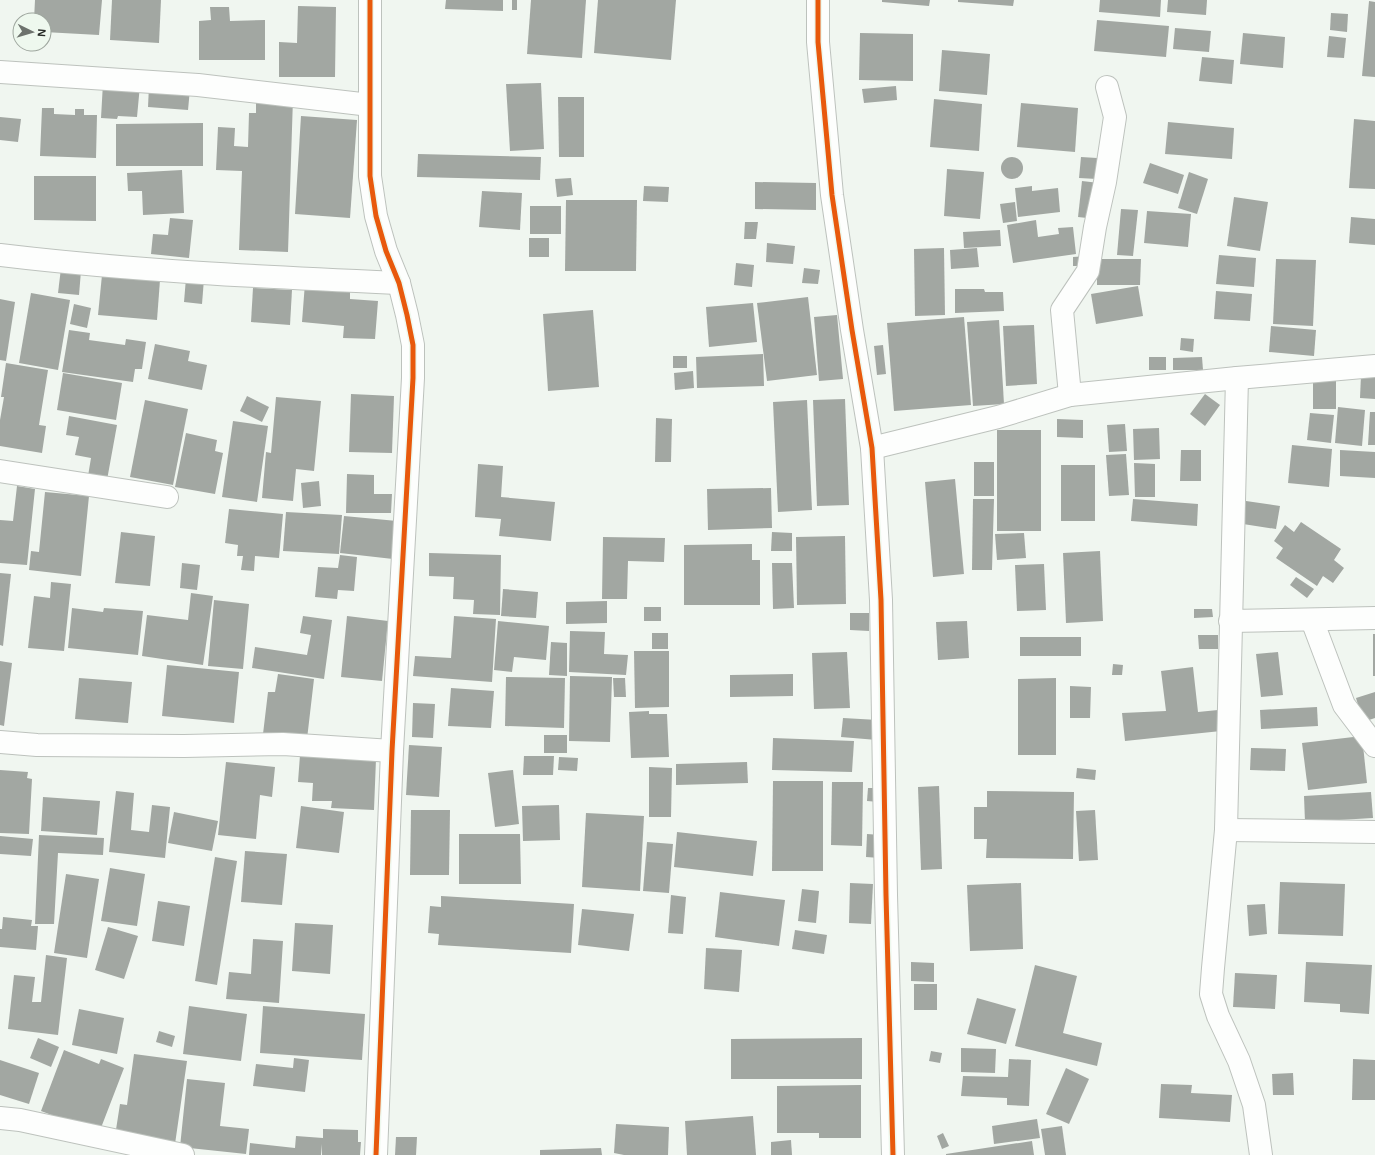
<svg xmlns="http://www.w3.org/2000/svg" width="1375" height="1155" viewBox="0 0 1375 1155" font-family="Helvetica,sans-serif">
<rect width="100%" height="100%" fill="#f0f6f0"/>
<g fill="#a2a7a2">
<path d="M35,0H102L99,35L44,32V20H34Z"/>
<path d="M112,0H161L159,43L110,40Z"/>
<path d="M446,0H503V11L445,9Z"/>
<rect x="512" y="0" width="5" height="10"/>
<path d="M531,0H586L582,58L527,54Z"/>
<path d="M598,0H676L671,60L594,53Z"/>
<path d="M882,0H930L929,6L882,2Z"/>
<path d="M958,0H1014L1013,6L958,2Z"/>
<path d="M1100,0H1161L1160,17L1099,12Z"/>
<path d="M1168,0H1207L1206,15L1167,12Z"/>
<path d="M1369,1L1375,2V77L1362,76Z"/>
<path d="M298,6L336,7L335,77H279V42L297,43Z"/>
<path d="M210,7H229L230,21L265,20V60H199V21L211,20Z"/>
<path d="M1331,13L1348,14L1347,32L1330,30Z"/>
<path d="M1097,20L1169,26L1166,57L1094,51Z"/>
<path d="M1175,28L1211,31L1209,52L1173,49Z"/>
<path d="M860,33L913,34V81L859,80Z"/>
<path d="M1243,33L1285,37L1283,68L1240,64Z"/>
<path d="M1329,36L1346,38L1344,58L1327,57Z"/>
<path d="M942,50L990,54L987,95L939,91Z"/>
<path d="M1202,57L1234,60L1232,84L1199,81Z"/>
<path d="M103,83L140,85L137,117L118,116L117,119L101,118Z"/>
<path d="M541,83L544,149L510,151L506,84Z"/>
<path d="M149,86L190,89L188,110L148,107Z"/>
<path d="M896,86L897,100L864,103L862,89Z"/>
<path d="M256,97L293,98L288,252L239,250L242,171L216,170L218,127L235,128L234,146L248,147L249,113H256Z"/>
<path d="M558,97H584V157H559Z"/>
<path d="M934,99L982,104L979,151L930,147Z"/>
<path d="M1021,103L1078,108L1075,152L1017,147Z"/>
<path d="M42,108H54V114L75,115V109H84V115H97L96,158L40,156Z"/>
<path d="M301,116L357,120L350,218L295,214Z"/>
<path d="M0,117L21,119L18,142L0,140Z"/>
<path d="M1354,119L1375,121V189L1349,188Z"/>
<path d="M1168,122L1234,128L1232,159L1165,154Z"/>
<path d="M203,123V166H116V124Z"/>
<path d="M418,154L541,157L540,180L417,177Z"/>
<circle cx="1012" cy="168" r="11"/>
<path d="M1081,157L1097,158V179L1079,178Z"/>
<path d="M1150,163L1184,175L1178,194L1143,183Z"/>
<path d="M947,169L984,172L980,219L944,216Z"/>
<path d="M182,170L184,213L143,215L142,191H128L127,173Z"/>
<path d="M1189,172L1208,179L1197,214L1178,208Z"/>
<path d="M34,176H96V221L34,220Z"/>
<path d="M571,178L573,195L557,197L555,179Z"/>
<path d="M1082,181L1099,183L1096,219L1078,217Z"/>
<path d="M755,182L816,183V210L755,209Z"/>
<path d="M644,186L669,187L668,202L643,201Z"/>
<path d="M1032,186V191L1058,188L1060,212L1018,217L1015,188Z"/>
<path d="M482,191L522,193L520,230L479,227Z"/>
<path d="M1234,197L1268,202L1260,251L1227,246Z"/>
<path d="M566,200H637L636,271H565Z"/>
<path d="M1015,202L1017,221L1003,223L1000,204Z"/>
<rect x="530" y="206" width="31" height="28"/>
<path d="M1121,209L1138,210L1133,256L1117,255Z"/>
<path d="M1147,211L1191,214L1188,247L1144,243Z"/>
<path d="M1351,217L1375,219V245L1349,243Z"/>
<path d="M170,218L193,220L189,258L151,254L153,234L168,235Z"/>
<path d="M1036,220L1038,237L1059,234L1058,228L1073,227L1076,254L1013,263L1007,225Z"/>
<path d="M745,222H758L756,239H744Z"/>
<path d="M1000,230L1001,246L964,248L963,232Z"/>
<rect x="529" y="238" width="20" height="19"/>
<path d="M767,243L795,246L793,264L766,262Z"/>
<path d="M944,248L945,315L915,316L914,249Z"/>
<path d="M977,248L979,267L951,269L950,250Z"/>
<path d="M1219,255L1256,258L1254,287L1216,284Z"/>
<path d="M1088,256V266H1073V257Z"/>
<path d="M1097,259H1141L1140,285H1097Z"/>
<path d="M1276,259L1316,260L1313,326L1273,324Z"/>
<path d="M736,263L754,265L752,287L734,285Z"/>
<path d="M61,268L81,271L79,295L58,293Z"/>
<path d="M804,268L820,270L818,284L802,283Z"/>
<path d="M102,275L160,280L157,320L98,315Z"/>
<path d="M186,278L204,279L202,304L184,302Z"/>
<path d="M305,283L350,287V299L378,301L375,339L343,338L344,326L302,322Z"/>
<path d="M1138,286L1143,316L1096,324L1091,294Z"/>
<path d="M253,288L292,290L290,325L251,322Z"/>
<path d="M955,289H984L985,292H1003L1004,311L955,313Z"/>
<path d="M1216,291L1252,294L1250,321L1214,319Z"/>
<path d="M31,293L70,300L58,370L19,363Z"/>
<path d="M808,297L817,375L767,381L757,303Z"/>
<path d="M0,299L15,302L6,361L0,360Z"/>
<path d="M753,303L757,342L709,347L706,307Z"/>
<path d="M74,304L91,308L87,328L70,324Z"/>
<path d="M593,310L599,387L548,391L543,314Z"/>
<path d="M837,315L843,379L819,381L814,317Z"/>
<path d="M964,317L971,405L894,411L887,323Z"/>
<path d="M999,320L1004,404L973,406L967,322Z"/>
<path d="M1034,325L1037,384L1006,386L1003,326Z"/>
<path d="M1271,326L1316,330L1314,356L1269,352Z"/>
<path d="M69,330L90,333L89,340L125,345L126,339L146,342L142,369H135L133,382L62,372Z"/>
<path d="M1181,338L1194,339L1193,352L1180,350Z"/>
<path d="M155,344L190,351L188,361L207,365L202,390L148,379Z"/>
<path d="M883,345L886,374L877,375L874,346Z"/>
<path d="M763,354L764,386L697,388L696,357Z"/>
<rect x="673" y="356" width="14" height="12"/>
<rect x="1149" y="357" width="17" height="13"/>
<path d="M1202,357L1203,370H1173V358Z"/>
<path d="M6,363L48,370L39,425L46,426L42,453L0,446V420L4,397H1Z"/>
<path d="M693,371L694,388L675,390L674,373Z"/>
<path d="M63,373L122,383L116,420L57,410Z"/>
<path d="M1361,375L1375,377V399L1360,398Z"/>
<rect x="1313" y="379" width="23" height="30"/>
<path d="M351,394L394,396L392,453L349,452Z"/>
<path d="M1205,394L1220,405L1205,426L1190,414Z"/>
<path d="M247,396L269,407L262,422L240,411Z"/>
<path d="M276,397L321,401L314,471L296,469L293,501L262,498L266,452L271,453Z"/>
<path d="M845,399L849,505L817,506L813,400Z"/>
<path d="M145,400L188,409L173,485L130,477Z"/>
<path d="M807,400L812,510L778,512L773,402Z"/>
<path d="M1338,407L1365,410L1362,446L1335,443Z"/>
<path d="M1370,412H1375V445H1368Z"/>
<path d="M1310,413L1334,415L1331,443L1307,440Z"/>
<path d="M69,416L117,425L107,480L88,476L91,458L75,455L79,437L66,435Z"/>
<path d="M656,418L672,419L671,462H655Z"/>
<path d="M1057,419L1083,420V438L1057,437Z"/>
<path d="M233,421L268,426L257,502L222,497Z"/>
<path d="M1125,424L1127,451L1109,452L1107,425Z"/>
<path d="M1159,428L1160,459L1134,460L1133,429Z"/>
<rect x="997" y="430" width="44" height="101"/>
<path d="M186,433L217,440L215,451L223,453L215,494L175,487Z"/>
<path d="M1292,445L1332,449L1329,487L1288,483Z"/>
<path d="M1181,450H1201V481H1180Z"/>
<path d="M1340,450L1375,452V478L1340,476Z"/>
<path d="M1126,454L1129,495L1109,496L1106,455Z"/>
<rect x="974" y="462" width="20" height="34"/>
<path d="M1134,463L1155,464V497H1135Z"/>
<path d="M478,464L503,466L501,497L555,502L551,541L499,536L501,519L475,517Z"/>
<rect x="1061" y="465" width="34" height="56"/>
<path d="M347,474L374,475V494H392L391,513H346Z"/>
<path d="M955,479L964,574L933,577L925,482Z"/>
<path d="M319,481L321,506L303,508L301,483Z"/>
<path d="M17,486L35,489L27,565L0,563V520L13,521Z"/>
<path d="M771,488L772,528L708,530L707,489Z"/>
<path d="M45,492L89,496L81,576L29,570L31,551L39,552Z"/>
<path d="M973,499H994L992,570H972Z"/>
<path d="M1133,499L1198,504L1197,526L1131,521Z"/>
<path d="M1246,501L1280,506L1276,529L1243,524Z"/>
<path d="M229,509L283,514L279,558L255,556L254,571L241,570L243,556H237L238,545L225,543Z"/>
<path d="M286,512L342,515L339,554L283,551Z"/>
<path d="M344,516L397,521L393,559L340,553Z"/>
<path d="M1301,522L1341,549L1334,560L1344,568L1333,583L1323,576L1317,586L1276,558L1283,548L1274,541L1285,525L1294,532Z"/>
<path d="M121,532L155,536L150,586L115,583Z"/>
<path d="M772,532L792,533V551H771Z"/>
<path d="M1024,533L1026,558L997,560L995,534Z"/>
<path d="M845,536L846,604L797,605L796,537Z"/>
<path d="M603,537L665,538L664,562L628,561L627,599H602Z"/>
<path d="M752,544V560H760V605H684V545Z"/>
<path d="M1100,551L1103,621L1066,623L1063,553Z"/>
<path d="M429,553L501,555L500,615L473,614L474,600L453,599L454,577L429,576Z"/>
<path d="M340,555L357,557L354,591L338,590L337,599L315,597L318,567L338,568Z"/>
<path d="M182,563L200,565L197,590L180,588Z"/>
<path d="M772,563H792L794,608L773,609Z"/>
<path d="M1044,564L1046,610L1017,611L1015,565Z"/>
<path d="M0,573L11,574L3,646L0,645Z"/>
<path d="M1296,577L1314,589L1307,598L1290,585Z"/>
<path d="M51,582L71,584L64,651L28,648L34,596L50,598Z"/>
<path d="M503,589L538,592L536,618L501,616Z"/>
<path d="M191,593L213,596L203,665L142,656L147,615L188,620Z"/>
<path d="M214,600L249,604L243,669L208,666Z"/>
<path d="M607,601V623L566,624V602Z"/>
<rect x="644" y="607" width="17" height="14"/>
<path d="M72,608L103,612L104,608L143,611L138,655L68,648Z"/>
<path d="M1194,609H1212L1213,617L1194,618Z"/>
<path d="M850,613H869V631L850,630Z"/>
<path d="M303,616L332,620L324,679L252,668L255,647L307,655L311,635L300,633Z"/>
<path d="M347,616L388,621L382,681L341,677Z"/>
<path d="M454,616L496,619L492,682L413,676L415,656L451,658Z"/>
<path d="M498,621L549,626L546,660L514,657L512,672L494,670Z"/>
<path d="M967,621L969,658L938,660L936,622Z"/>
<path d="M570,631L605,632L604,654L628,655L626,675L569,672Z"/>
<rect x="652" y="633" width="16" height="16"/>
<rect x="1373" y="634" width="2" height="42"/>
<path d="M1198,635H1218V649H1199Z"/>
<rect x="1020" y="637" width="61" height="19"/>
<path d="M551,642L567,643V676L549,675Z"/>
<path d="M634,651H669V707L635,708Z"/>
<path d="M847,652L850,708L814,709L812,653Z"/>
<path d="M1278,652L1283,695L1261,697L1256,654Z"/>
<path d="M0,661L12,663L4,726L0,725Z"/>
<path d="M1113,664L1123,665L1122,675H1112Z"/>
<path d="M167,665L239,672L234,723L162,716Z"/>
<path d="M1193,667L1198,712L1218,710L1221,731L1125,741L1122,713L1166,711L1161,671Z"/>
<path d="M278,674L314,679L307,739L263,734L268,692H275Z"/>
<path d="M793,674V696L730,697V675Z"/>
<path d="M570,676L612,677L610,742L569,741Z"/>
<path d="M506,677L565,678L564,728L505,726Z"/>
<path d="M79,678L132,682L128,723L75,719Z"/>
<path d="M613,678H625L626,697H614Z"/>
<path d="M1056,678V755H1018V679Z"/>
<path d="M1070,686L1091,687L1090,718H1070Z"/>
<path d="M451,688L494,691L491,728L448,726Z"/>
<path d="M1375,692V718L1363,722L1356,698Z"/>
<path d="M413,703L435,704L433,738L412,737Z"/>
<path d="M1317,707L1318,726L1261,729L1260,710Z"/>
<path d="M649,711V714H667L669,757L631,758L629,712Z"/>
<path d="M843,718L878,720L877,740L841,737Z"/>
<rect x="544" y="735" width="23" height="18"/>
<path d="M1362,736L1367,783L1308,790L1302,743Z"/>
<path d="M773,738L854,741L852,772L772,770Z"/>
<path d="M409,745L442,747L439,797L406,795Z"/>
<path d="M1251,748L1286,749L1285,771L1250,770Z"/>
<path d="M300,755L376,759L374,810L331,808L332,801H312L313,783L298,782Z"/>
<path d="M524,756H554L553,775H523Z"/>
<path d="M559,757L578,758L577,771L558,770Z"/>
<path d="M226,762L275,767L272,797L260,795L256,839L218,835Z"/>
<path d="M747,762L748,783L676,785V764Z"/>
<path d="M649,767L672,768L671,817H649Z"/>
<path d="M1077,768L1096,770L1095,780L1076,778Z"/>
<path d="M0,770L28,772L27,778L32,779L29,834L0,833Z"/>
<path d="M513,770L519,824L495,827L488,773Z"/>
<path d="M773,781H823V871H772Z"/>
<path d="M832,782H863L862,846L831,845Z"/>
<path d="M939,786L942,869L921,870L918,787Z"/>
<path d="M868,788H879V802L867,801Z"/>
<path d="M116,791L134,793L131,830L149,832L152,805L170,807L165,858L109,852Z"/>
<path d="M987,791L1074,792L1073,859L986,858L987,839H974V807H987Z"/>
<path d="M1371,792L1373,818L1305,822L1304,796Z"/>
<path d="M43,797L100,801L97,835L41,831Z"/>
<path d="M559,805L560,840L523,841L522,806Z"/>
<path d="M301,806L344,812L339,853L296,848Z"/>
<path d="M411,810H450L449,875H410Z"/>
<path d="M1095,810L1098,860L1079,861L1076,811Z"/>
<path d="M174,812L218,821L212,851L168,843Z"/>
<path d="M586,813L644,816L640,891L582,887Z"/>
<path d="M677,832L757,841L753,876L674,867Z"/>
<path d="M459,834H520L521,884H459Z"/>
<path d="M867,834L881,835L880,858L866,857Z"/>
<path d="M39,835L104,838L103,855L58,853L54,924H35Z"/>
<path d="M0,836L33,839L31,856L0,854Z"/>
<path d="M647,842L673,844L669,893L643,891Z"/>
<path d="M245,851L287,854L282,905L241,902Z"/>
<path d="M215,857L237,861L217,985L195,981Z"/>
<path d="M110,868L145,874L137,926L101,921Z"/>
<path d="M66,874L99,879L87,958L54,953Z"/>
<path d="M1280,882L1345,884L1343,936L1278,934Z"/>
<path d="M850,883L873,884L871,924L849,923Z"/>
<path d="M1021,883L1023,949L970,951L967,885Z"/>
<path d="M802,889L819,891L816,923L798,921Z"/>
<path d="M720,892L785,900L779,946L715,937Z"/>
<path d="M671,895L686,897L683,934L668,933Z"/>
<path d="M441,896L574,904L571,953L438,945L439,934L428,933L430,906L441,907Z"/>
<path d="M158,901L190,906L184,946L152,941Z"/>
<path d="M1265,904L1267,934L1249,936L1247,905Z"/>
<path d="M582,909L634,914L629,951L578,945Z"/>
<path d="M3,917L32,920L31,926H38L36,950L0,947V929H2Z"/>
<path d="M295,923L333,925L330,974L292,971Z"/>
<path d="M108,927L138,936L124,979L95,970Z"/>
<path d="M795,930L827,935L824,954L792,949Z"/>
<path d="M253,939L283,941L279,1003L226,999L229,972L251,974Z"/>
<path d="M706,948L742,950L739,992L704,989Z"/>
<path d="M46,955L67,958L58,1035L8,1029L14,975L35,977L32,1002H41Z"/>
<path d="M911,962L934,963V982L911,981Z"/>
<path d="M1306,962L1372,965L1369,1014L1340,1012V1004L1304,1002Z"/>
<path d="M1035,965L1077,976L1063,1033L1102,1043L1097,1066L1015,1046Z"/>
<path d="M1235,973L1277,975L1275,1009L1233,1007Z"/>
<rect x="914" y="984" width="23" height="26"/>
<path d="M977,998L1016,1009L1006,1044L967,1034Z"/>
<path d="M189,1006L247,1014L241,1061L183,1054Z"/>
<path d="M263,1006L365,1014L362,1060L260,1053Z"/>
<path d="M79,1009L124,1018L117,1054L72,1045Z"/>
<path d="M159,1031L175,1036L172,1047L156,1042Z"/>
<path d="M38,1038L59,1047L51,1067L30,1058Z"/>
<path d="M862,1038V1079H731V1039Z"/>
<path d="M961,1048L996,1049L995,1073L961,1072Z"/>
<path d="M64,1050L99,1064L101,1059L124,1068L99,1133L41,1111Z"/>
<path d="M931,1051L942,1053L940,1063L929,1061Z"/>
<path d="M134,1054L187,1061L175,1144L115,1136L120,1104L127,1105Z"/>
<path d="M294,1058L309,1060L305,1092L253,1086L256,1064L293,1068Z"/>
<path d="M1009,1059L1031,1060L1029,1106L1007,1105V1098L961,1096L963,1076L1008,1077Z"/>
<path d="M1353,1059L1375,1060V1100H1352Z"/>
<path d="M0,1060L39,1073L29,1104L0,1095Z"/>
<path d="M1066,1068L1089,1079L1069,1124L1046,1114Z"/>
<path d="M1293,1073L1294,1095H1273L1272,1074Z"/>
<path d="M187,1079L225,1083L220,1126L249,1129L246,1154L180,1147Z"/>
<path d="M1161,1084L1192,1085L1191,1093L1232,1095L1230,1122L1159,1118Z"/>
<path d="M861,1085V1138H819V1133H777V1086Z"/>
<path d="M753,1116L756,1155H687L685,1121Z"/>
<path d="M1037,1119L1040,1138L994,1144L992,1126Z"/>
<path d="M616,1124L669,1127L668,1155H624L614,1153Z"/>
<path d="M1062,1126L1066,1155H1045L1041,1129Z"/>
<path d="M323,1129L358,1130V1142H361L360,1155H322V1144L321,1155H249L250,1143L295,1148L296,1136L323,1138Z"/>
<path d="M943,1133L949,1146L942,1149L937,1136Z"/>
<path d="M396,1137H417L416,1155H395Z"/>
<path d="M791,1140L792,1155H771V1142Z"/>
<path d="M1032,1141L1034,1155H946V1154Z"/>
<path d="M601,1148L602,1155H540V1150Z"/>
</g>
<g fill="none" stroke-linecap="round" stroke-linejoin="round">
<defs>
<g id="street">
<path d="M370,0V176L376,216L386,251L399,283L407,315L413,345V378L392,751L376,1155"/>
<path d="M818,0V42L832,195L852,330L872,448L881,600L886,895L893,1155"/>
<path d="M0,72L198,85L370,105"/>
<path d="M0,255C132,271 266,277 399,283"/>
<path d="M1237,378L1226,830L1213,968L1211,994L1218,1016L1239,1061L1254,1105L1261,1155"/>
<path d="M1070,395L1062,310L1088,271L1095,227L1105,182L1115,117L1107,87"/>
<path d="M872,448L998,417L1070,395L1237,378L1375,366"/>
<path d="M0,471L167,497"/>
<path d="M1312,620L1344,705L1375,746"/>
<path d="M1230,621L1375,618"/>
<path d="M0,742L37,745L184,746L283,744L392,751"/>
<path d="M1226,830L1375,832"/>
<path d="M0,1118L20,1120L183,1155"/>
</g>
</defs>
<use href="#street" stroke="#bdc2bd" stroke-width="24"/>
<use href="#street" stroke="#fdfefd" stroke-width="22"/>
<defs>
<g id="cycleway">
<path d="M370,0V176L376,216L386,251L399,283L407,315L413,345V378L392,751L376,1155"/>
<path d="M818,0V42L832,195L852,330L872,448L881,600L886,895L893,1155"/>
</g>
</defs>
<use href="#cycleway" stroke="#eef8ee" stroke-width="8"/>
<use href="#cycleway" stroke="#e8590c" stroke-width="5"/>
</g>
<g transform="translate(32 32) rotate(95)"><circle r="19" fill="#eef8ee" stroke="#9ea69e"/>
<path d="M0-3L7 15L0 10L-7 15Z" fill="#6d726d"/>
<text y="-6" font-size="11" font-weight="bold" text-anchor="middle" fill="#272b27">N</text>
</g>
</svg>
